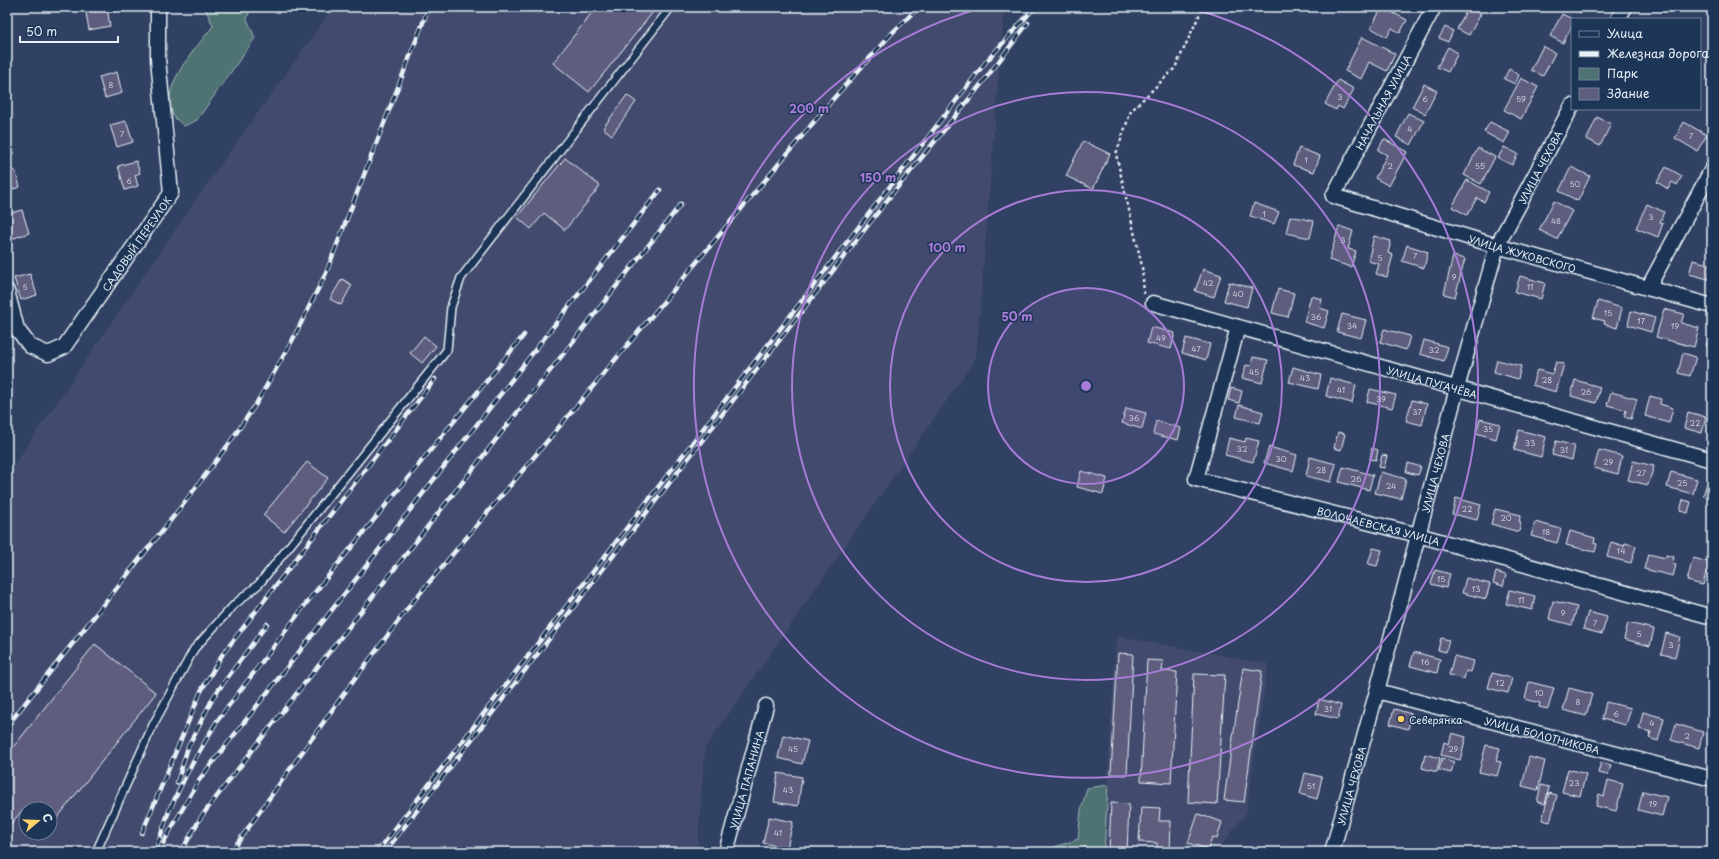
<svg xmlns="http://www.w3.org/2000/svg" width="1719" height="859" viewBox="0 0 1719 859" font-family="'Playpen Sans',sans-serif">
<rect width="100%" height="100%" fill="#314163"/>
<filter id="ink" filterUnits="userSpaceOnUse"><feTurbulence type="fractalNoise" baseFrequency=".025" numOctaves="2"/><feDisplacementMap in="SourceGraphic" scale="8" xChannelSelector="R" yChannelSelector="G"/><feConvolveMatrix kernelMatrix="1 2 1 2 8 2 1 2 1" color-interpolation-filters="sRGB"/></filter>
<g filter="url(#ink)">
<g fill="#424c6e" fill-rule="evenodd">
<path d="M334,7H1004L976,358L705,748L697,852H7V475L199,195ZM26,809H50V833H26Z"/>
<path d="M1116,636L1268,664L1246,813L1216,852H1104Z"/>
</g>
<g fill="#4f7273" stroke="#9cb2b6">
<path d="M207,7H251L247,19L255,38L197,120L184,126C181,123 175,119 173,115C159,85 196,49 213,26L205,8Z"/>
<path d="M1108,785L1104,852H1051L1049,849L1078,839L1081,810L1087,788Z"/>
</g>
<g fill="#5f5d7e" stroke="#e8f1f8">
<path d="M85,7H107L110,26L89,30Z"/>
<path d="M596,7H657L589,92L553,63Z"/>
<path d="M1382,7L1407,20L1400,33L1392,28L1387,37L1371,28Z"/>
<path d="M1468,7L1481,14L1469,35L1457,29Z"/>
<path d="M1570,7H1584L1581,13Z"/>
<path d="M1562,14L1572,19V26L1563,43L1550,36Z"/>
<path d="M1445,27L1453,31L1448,42L1439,38Z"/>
<path d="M1362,37L1395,54L1387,71L1369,62L1361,79L1345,71Z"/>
<path d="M1543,46L1555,53L1543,76L1531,70Z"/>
<path d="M1448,47L1458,53L1448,72L1437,67Z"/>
<path d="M1509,69L1519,75L1515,84L1504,79Z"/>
<path d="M117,72L122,93L105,98L99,77Z"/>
<path d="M1521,78L1538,87L1521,119L1504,110Z"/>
<path d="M1338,80L1354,89L1343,109L1338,106L1336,110L1325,104Z"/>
<path d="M1424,84L1437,91L1425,114L1412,107Z"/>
<path d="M627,95L636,102L612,135L603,128Z"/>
<path d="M1408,113L1424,121L1411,145L1396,137Z"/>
<path d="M1597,117L1611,124L1600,146L1587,139Z"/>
<path d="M126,121L133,142L117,147L110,125Z"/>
<path d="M1490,122L1510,132L1504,143L1484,132Z"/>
<path d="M1684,122L1707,135L1697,151L1675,138Z"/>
<path d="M7,136H9L14,153L7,155Z"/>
<path d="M1384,139L1407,152L1389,186L1375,178L1387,155L1378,150Z"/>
<path d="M1083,141L1110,154L1093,189L1066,176Z"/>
<path d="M1504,147L1518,154L1512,165L1498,158Z"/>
<path d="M1299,148L1320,156L1314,172L1293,165Z"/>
<path d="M1478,148L1495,157L1481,184L1464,175Z"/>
<path d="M565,158L600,186L565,230L544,213L531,229L517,217Z"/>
<path d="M136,161L140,173L135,175L138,186L125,190L118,166Z"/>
<path d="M1571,167L1590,176L1578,201L1559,191Z"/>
<path d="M1666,167L1682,176L1677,185L1672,182L1668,189L1657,182Z"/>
<path d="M15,170L20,187L7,191V172Z"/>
<path d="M1467,180L1489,192L1484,202L1477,198L1467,215L1452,207Z"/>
<path d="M1554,201L1572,211L1557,239L1539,230Z"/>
<path d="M1254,203L1279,212L1274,224L1250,216Z"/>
<path d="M1647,204L1664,212L1660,222L1663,223L1658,237L1636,228Z"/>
<path d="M22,210L29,233L8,240L7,214Z"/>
<path d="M1290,216L1314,221L1310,238L1286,233Z"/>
<path d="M1339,226L1353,231L1348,249L1356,251L1351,267L1329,260Z"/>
<path d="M1374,236L1391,241L1388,253L1393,255L1387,277L1376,274L1379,264L1368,261Z"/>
<path d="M1407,245L1428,252L1424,268L1402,261Z"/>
<path d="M1453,256L1465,259L1455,297L1444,294Z"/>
<path d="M1693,260L1712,265V280L1689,274Z"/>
<path d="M1203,269L1221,275L1214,297L1195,291Z"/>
<path d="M30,274L37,295L21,300L14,278Z"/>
<path d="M1520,276L1545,283L1541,299L1515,292Z"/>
<path d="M342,279L352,285L341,305L330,299Z"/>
<path d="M1229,282L1252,288L1247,307L1224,301Z"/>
<path d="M1278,289L1294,293L1288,317L1272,313Z"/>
<path d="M1311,296L1322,299L1320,308L1329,311L1324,328L1304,322Z"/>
<path d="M1598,301L1622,308L1617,328L1604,324L1605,321L1593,318Z"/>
<path d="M1664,309L1684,314L1681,323L1699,328L1694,347L1656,337Z"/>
<path d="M1631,311L1655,318L1651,332L1628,325Z"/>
<path d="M1342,314L1366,320L1361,338L1337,332Z"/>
<path d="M1151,327L1175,333L1171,349L1147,343Z"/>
<path d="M1384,329L1410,336L1406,350L1380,342Z"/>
<path d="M1710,331L1712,332V347L1706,346Z"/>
<path d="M424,336L436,346L422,363L410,353Z"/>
<path d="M1186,338L1210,344L1206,360L1182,353Z"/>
<path d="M1424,340L1448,347L1444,361L1420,354Z"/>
<path d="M1683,353L1696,357L1690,376L1678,373Z"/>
<path d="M1253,357L1268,360L1262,383L1242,378L1246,365L1251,366Z"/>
<path d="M1497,360L1521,366L1518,379L1494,372Z"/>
<path d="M1556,362L1564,364L1556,392L1532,385L1537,370L1552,374Z"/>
<path d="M1293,367L1321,375L1318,389L1289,382Z"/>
<path d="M1330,378L1356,385L1352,403L1326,396Z"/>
<path d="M1575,380L1600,387L1596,403L1571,396Z"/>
<path d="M1231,388L1242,391L1239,403L1228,400Z"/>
<path d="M1370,389L1396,395L1392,408L1367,402Z"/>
<path d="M1611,392L1637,399L1631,419L1624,417L1626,410L1607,405Z"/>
<path d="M1650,396L1661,399L1660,404L1673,408L1669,423L1645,416Z"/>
<path d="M1412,400L1427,404L1422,425L1406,421Z"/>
<path d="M1239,405L1263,412L1260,423L1236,417Z"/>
<path d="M1126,408L1146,413L1142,429L1122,423Z"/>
<path d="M1688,412L1706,417L1702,433L1684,428Z"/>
<path d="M1480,419L1500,424L1496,439L1476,433Z"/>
<path d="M1156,421L1181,428L1178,440L1153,434Z"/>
<path d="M1519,430L1546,437L1541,457L1514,450Z"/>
<path d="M1338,432L1345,434L1341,450L1334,448Z"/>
<path d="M1229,438L1245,442L1246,438L1259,441L1253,462L1225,455Z"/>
<path d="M1556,441L1575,446L1572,460L1552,455Z"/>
<path d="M1269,447L1297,455L1293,471L1264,463Z"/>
<path d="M1372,448L1378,450L1376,460L1370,459Z"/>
<path d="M1599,450L1622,456L1618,474L1594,468Z"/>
<path d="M1382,455L1387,456L1384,468L1379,467Z"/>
<path d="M1310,457L1336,464L1331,482L1306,476Z"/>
<path d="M1633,461L1654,466L1648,485L1628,480Z"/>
<path d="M307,462L328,478L284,532L263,515Z"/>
<path d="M1408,463L1421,467L1418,475L1406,472Z"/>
<path d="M1343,467L1373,475L1369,490L1339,482Z"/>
<path d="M1081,471L1107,478L1103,494L1077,487Z"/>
<path d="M1381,472L1406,479L1401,499L1375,493Z"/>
<path d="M1671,472L1697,479L1693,494L1667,487Z"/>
<path d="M1707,483L1712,484V498L1703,496Z"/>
<path d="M1456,498L1481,505L1477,520L1452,514Z"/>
<path d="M1683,500L1691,502L1688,513L1680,511Z"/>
<path d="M1495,509L1521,515L1519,521L1521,522L1519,532L1491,524Z"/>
<path d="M1535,522L1561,529L1557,543L1531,536Z"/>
<path d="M1570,531L1595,538L1594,543L1597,544L1595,552L1566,545Z"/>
<path d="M1611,542L1624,546L1625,543L1636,546L1631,563L1607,557Z"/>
<path d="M1373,548L1382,550L1377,566L1368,564Z"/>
<path d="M1648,554L1666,558V555L1674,557L1672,564L1676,565L1673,576L1644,569Z"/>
<path d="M1693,558L1712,563L1710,573L1706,572L1703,585L1687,581Z"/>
<path d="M1435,570L1450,574L1446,588L1431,584Z"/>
<path d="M1496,572L1506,575L1503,586L1493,583Z"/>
<path d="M1466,578L1490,584L1486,599L1462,593Z"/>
<path d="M1510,590L1535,596L1532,610L1506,604Z"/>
<path d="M1553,601L1577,607L1572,625L1549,619Z"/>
<path d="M1588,612L1607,617L1602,634L1583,629Z"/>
<path d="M1628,623L1654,629L1650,646L1624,639Z"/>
<path d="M1666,633L1680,637L1675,657L1661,654Z"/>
<path d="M1441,638L1449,640L1446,652L1438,650Z"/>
<path d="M95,644L156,693L50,827V809L26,810L24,808L7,829V755Z"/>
<path d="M1414,652L1440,659L1437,673L1410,666Z"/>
<path d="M1118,653L1133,654L1127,775L1111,774Z"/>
<path d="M1454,656L1474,661L1471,672L1466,671L1464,679L1449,675Z"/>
<path d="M1147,660L1163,661L1162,671L1177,672L1171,783L1141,781Z"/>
<path d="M1243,668L1262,671L1244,802L1224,800Z"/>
<path d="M1492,673L1512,678L1508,693L1488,688Z"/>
<path d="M1194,674L1225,675L1217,804L1188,802Z"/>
<path d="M1529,682L1554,688L1548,709L1539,707L1540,703L1525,699Z"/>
<path d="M1569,688L1592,694L1586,716L1563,710Z"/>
<path d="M1319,699L1341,705L1338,719L1316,714Z"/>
<path d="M1606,702L1631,708L1626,725L1602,719Z"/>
<path d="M1394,709L1412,714L1408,729L1390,724Z"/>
<path d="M1643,712L1664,718L1658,741L1649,738L1651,732L1639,729Z"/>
<path d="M1676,724L1703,732L1699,748L1671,740Z"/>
<path d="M1452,733L1466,737L1460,760L1441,755L1444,742L1449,744Z"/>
<path d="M783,735L808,741L802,764L778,758Z"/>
<path d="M1486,745L1500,748L1496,761L1501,762L1497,776L1479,772Z"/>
<path d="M1425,754L1440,758L1437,772L1422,768Z"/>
<path d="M1529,757L1545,761L1538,790L1522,786Z"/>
<path d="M1442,758L1454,762L1451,773L1439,770Z"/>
<path d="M1601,762L1611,765L1608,775L1598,773Z"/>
<path d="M1568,769L1586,774L1580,796L1562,792Z"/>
<path d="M778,773L802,777L798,806L774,802Z"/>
<path d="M1305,773L1322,777L1317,799L1300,794Z"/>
<path d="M1608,780L1623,784L1616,811L1596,806L1599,794L1604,796Z"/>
<path d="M1541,785L1549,787L1545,804L1537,802Z"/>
<path d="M1643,791L1667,797L1662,816L1638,810Z"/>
<path d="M1549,793L1557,795L1550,822L1542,820Z"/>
<path d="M1111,803L1129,804L1127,852H1109Z"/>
<path d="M1141,807L1160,808L1159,821H1171L1170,852H1157V843L1139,842Z"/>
<path d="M1198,814L1222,822L1217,839L1212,837L1208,849L1188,843Z"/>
<path d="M769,817L793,822L787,848L763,843Z"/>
</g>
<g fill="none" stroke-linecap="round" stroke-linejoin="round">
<defs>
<path id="lane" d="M96,852L153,725L194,649L234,605L259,584L447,350L451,307L461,278L671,7"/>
<g id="street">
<path id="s1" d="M1434,7L1333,196L1497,246L1712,306"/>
<path d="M1618,19L1625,7"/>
<path d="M1648,288L1712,169"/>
<path id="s2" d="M7,291L17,329L30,346L48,354L64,347L171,193L158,59V7"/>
<path id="s3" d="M1153,303L1712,460"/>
<path id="s4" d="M1238,327L1196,479L1418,535L1712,617"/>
<path id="s5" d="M1377,691L1708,778"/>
<path id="s6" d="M726,852L766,706"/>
<path id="s7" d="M1332,852L1377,691L1457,388L1497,246L1572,106"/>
</g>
</defs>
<use href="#lane" stroke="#e8f1f8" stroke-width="10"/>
<use href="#street" stroke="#e8f1f8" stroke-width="17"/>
<path stroke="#e8f1f8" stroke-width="2.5" stroke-dasharray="3 3" stroke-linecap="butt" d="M1144,294L1142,266L1116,154L1131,111L1175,68L1203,7"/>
<use href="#lane" stroke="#1d3557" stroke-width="7"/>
<use href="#street" stroke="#1d3557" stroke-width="14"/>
<defs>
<g id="rail">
<path d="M7,726L181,507L228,445L256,404L292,341L326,273L429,7"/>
<path d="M177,783L188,747L214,696L267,624"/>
<path d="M170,809L188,771L217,721L312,596L524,335"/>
<path d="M142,833L201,691L222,655L435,379"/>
<path d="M157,846L171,805"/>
<path d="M158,852L199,780L660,190"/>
<path d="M181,852L201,817L275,721L681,204"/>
<path d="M231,852L340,699L411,604L833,99L892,33L919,7"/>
<path d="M377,852L985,63L1035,7"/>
<path d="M385,852L892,194L983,82L1028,23"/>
</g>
</defs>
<use href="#rail" stroke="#e8f1f8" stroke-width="4.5"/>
<use href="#rail" stroke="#1d3557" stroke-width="3" stroke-dasharray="9" stroke-linecap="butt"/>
</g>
</g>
<circle cx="1086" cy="386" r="98" fill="#a77bd6" fill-opacity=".12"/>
<g fill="none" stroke="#a77bd6" stroke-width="2">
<circle cx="1086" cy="386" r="98"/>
<circle cx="1086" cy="386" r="196"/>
<circle cx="1086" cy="386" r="294"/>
<path d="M1187 7A392 392 0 1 1 985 7"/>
</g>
<circle fill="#ffd166" stroke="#1d3557" stroke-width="1.5" cx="1401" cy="719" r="4"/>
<g text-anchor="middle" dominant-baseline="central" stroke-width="3" stroke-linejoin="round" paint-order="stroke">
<g font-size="8" fill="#c6ccda">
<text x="111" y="85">8</text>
<text x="1340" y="97">3</text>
<text x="1425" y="99">6</text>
<text x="1521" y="99">59</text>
<text x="1410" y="129">4</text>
<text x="122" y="134">7</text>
<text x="1691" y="136">7</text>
<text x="1306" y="160">1</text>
<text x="1390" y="166">2</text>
<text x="1480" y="166">55</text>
<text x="129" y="181">6</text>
<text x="1575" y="184">50</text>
<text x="1264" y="214">1</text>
<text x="1651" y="217">3</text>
<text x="1556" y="221">48</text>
<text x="1343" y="240">3</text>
<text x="1415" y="256">7</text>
<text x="1380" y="258">5</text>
<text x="1454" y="277">9</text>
<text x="1208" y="283">42</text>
<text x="25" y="287">5</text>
<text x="1530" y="287">11</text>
<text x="1238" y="294">40</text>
<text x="1608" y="313">15</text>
<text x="1316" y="317">36</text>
<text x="1641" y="321">17</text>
<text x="1352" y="326">34</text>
<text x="1675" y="326">19</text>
<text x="1161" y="338">49</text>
<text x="1196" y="349">47</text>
<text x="1434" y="350">32</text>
<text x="1254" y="372">45</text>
<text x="1305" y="378">43</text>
<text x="1547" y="380">28</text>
<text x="1341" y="390">41</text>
<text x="1586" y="392">26</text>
<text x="1381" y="399">39</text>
<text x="1417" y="412">37</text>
<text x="1134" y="418">36</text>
<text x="1695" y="423">22</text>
<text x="1488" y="429">35</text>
<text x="1530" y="443">33</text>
<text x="1242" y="449">32</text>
<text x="1564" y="450">31</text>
<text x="1281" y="459">30</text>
<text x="1608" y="462">29</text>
<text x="1321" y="470">28</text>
<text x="1641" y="473">27</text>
<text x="1356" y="479">26</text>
<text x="1682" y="483">25</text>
<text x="1391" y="486">24</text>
<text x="1467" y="509">22</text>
<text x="1506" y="518">20</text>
<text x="1546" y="532">18</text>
<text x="1621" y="551">14</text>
<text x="1441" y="579">15</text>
<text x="1476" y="589">13</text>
<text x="1521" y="600">11</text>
<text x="1563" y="613">9</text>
<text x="1595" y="623">7</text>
<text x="1639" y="634">5</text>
<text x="1671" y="645">3</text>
<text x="1425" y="662">16</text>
<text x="1500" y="683">12</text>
<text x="1539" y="693">10</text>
<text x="1578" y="702">8</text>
<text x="1328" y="709">31</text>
<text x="1616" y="714">6</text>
<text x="1652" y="723">4</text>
<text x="1687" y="736">2</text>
<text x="793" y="749">45</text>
<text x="1453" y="749">29</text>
<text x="1574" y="783">23</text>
<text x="1311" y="786">51</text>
<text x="788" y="790">43</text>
<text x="1653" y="804">19</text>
<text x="778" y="833">41</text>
</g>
<g font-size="10" fill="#e8f1f8" stroke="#1d3557">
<text transform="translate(1383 102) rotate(-62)">НАЧАЛЬНАЯ УЛИЦА</text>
<text stroke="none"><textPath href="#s7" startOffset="718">УЛИЦА ЧЕХОВА</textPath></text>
<text stroke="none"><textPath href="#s2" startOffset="224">САДОВЫЙ ПЕРЕУЛОК</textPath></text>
<text stroke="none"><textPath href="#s1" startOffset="412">УЛИЦА ЖУКОВСКОГО</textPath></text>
<text stroke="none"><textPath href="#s3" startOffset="290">УЛИЦА ПУГАЧЁВА</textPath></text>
<text stroke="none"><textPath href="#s7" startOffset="393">УЛИЦА ЧЕХОВА</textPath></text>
<text stroke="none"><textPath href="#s4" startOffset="346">ВОЛОЧАЕВСКАЯ УЛИЦА</textPath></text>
<text stroke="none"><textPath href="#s5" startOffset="171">УЛИЦА БОЛОТНИКОВА</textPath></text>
<text stroke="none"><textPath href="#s6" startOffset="75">УЛИЦА ПАПАНИНА</textPath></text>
<text stroke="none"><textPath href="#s7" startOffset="69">УЛИЦА ЧЕХОВА</textPath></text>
</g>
<g font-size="10" fill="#e8f1f8" stroke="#1d3557" text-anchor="start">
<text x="1409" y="719">Северянка</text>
</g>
</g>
<circle cx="1086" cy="386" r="6" fill="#a77bd6" stroke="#1d3557" stroke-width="2"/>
<g font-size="12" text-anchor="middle" font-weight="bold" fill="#a77bd6" stroke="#1d3557" stroke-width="3" stroke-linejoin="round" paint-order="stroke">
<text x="809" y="113">200 m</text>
<text x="878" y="182">150 m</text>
<text x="947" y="252">100 m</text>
<text x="1017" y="321">50 m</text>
</g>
<rect width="1719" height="859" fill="none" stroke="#1d3557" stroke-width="24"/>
<rect x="12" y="12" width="1695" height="835" fill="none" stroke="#e8f1f8" stroke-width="1.5" filter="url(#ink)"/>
<rect x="1571" y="18" width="130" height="92" fill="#1d3557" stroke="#6e8097"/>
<rect x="1579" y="31" width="20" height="6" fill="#1d3557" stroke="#6e8097"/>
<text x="1607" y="38" font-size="12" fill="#e8f1f8">Улица</text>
<rect x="1579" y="51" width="20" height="6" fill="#e8f1f8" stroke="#6e8097"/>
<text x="1607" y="58" font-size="12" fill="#e8f1f8">Железная дорога</text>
<rect x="1579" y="68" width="20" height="12" fill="#4f7273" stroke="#6e8097"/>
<text x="1607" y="78" font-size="12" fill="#e8f1f8">Парк</text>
<rect x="1579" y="88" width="20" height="12" fill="#5f5d7e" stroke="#6e8097"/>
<text x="1607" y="98" font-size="12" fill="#e8f1f8">Здание</text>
<g transform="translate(38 821) rotate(71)"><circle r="19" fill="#1d3557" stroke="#6e8097"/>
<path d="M0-3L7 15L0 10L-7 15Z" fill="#ffd166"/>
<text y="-6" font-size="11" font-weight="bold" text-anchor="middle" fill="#e8f1f8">С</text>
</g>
<path d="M20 36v6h98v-6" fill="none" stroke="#e8f1f8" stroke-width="2"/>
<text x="26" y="36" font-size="12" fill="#e8f1f8" stroke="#1d3557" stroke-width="3" paint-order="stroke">50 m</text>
</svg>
